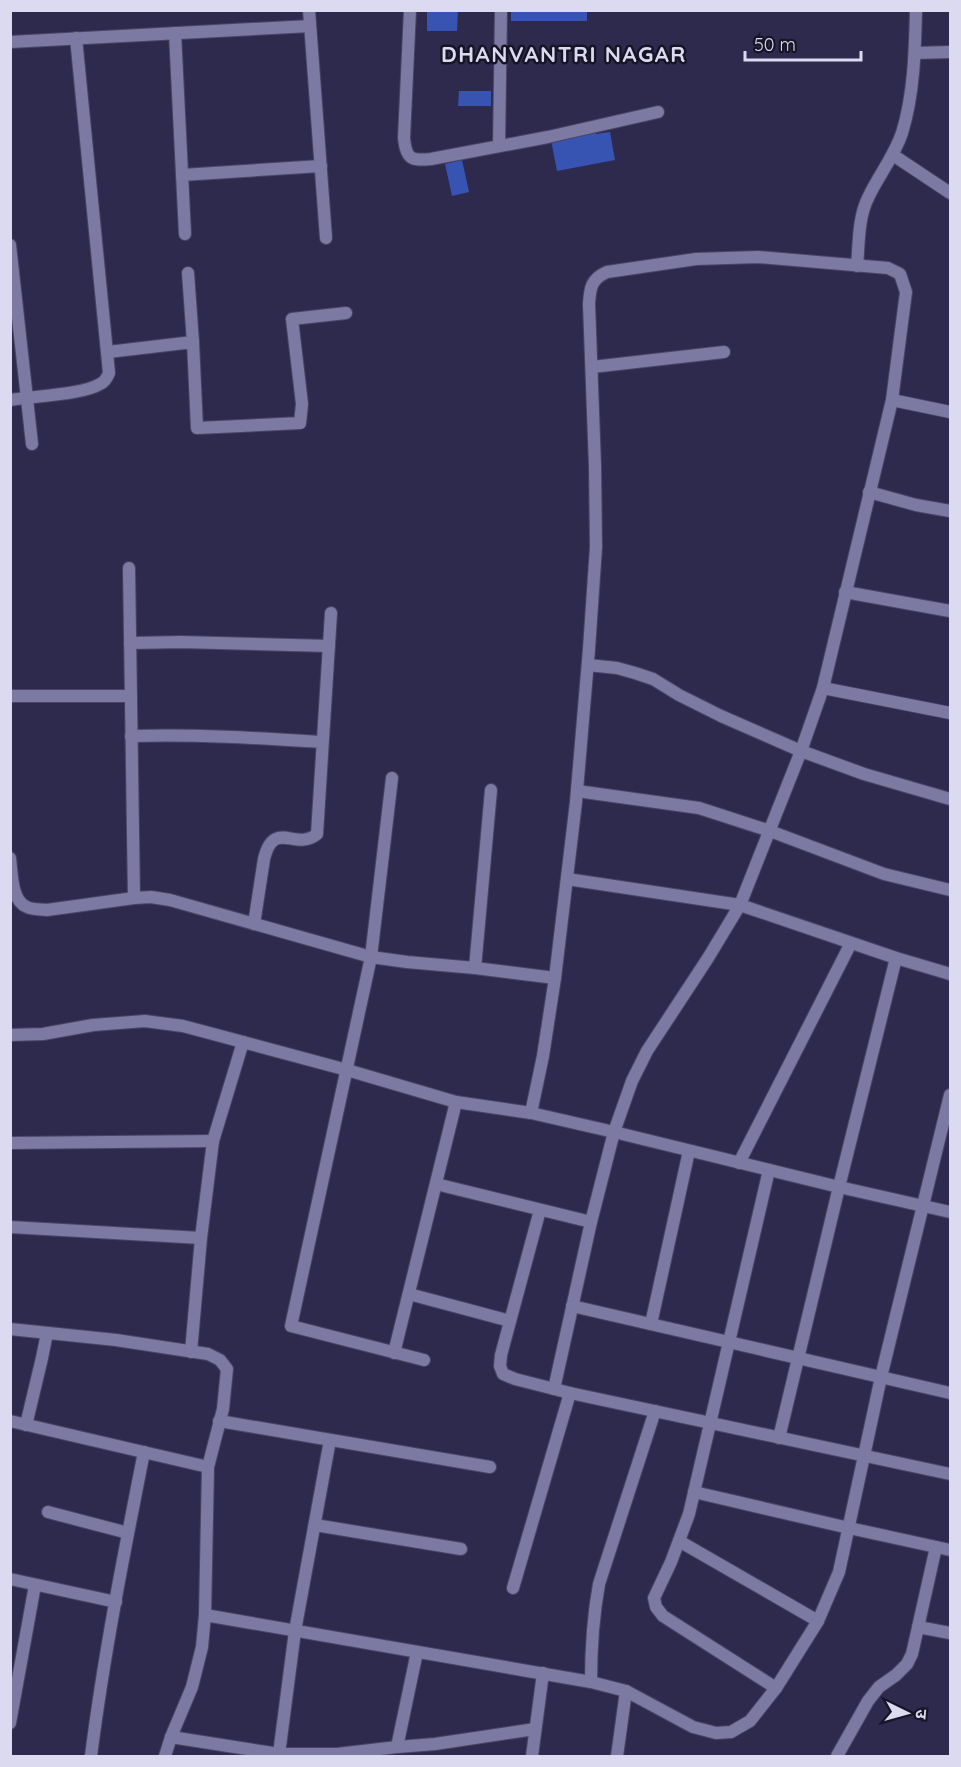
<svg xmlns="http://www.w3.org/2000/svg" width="961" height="1767" viewBox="0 0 961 1767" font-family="Quicksand,'Noto Sans Devanagari',sans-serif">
<rect width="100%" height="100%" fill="#2e2a4e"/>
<g fill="#3754b3">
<path d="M427,10H458L457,31H427Z"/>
<rect x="511" y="10" width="76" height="11"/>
<path d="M459,91H491V106H458Z"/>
<path d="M595,131L596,134L610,132L615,160L557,171L551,140L566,139Z"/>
<path d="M462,160L469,192L452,196L445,164Z"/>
</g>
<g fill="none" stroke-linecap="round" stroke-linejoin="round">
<defs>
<g id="street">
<path d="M309,10L326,238"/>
<path d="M410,10L404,138C406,159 411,161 431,159L548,137L658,112"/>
<path d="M175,33L185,234"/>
<path d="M10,42L310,26"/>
<path d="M915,53L950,52"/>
<path d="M499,146L501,10"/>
<path d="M893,155L950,193"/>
<path d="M182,175L321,166"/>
<path d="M10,245L32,444"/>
<path d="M857,266C859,244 858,218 868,198C878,176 894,157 902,133C914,94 915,51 916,10"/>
<path d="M188,273L193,342"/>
<path d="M108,352L193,342L197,428L300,423L302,404L292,319L346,313"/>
<path d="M592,367L724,352"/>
<path d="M10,400C33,396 82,395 100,384C105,382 107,378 109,373L76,38"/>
<path d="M892,400L950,412"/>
<path d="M869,492L916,505L950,511"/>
<path d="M129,568L134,898"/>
<path d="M845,592L950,611"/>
<path d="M130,643L181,642L329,646"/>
<path d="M588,665L617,668L635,673L653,679L679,695L721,716L801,751L864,774L950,799"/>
<path d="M823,688L950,713"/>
<path d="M10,696H131"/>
<path d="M131,736C195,734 258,738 322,742"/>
<path d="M392,778L371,957L291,1326L424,1360"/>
<path d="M577,791L699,808L770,831L884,874L950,890"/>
<path d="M10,858C12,872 11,901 27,907C33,910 40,909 47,910L134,898L151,897L170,900L371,957L407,962L475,968L555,978"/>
<path d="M567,879L740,905L896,958L950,974"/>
<path d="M254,924L264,859C274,818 296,852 317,834L331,613"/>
<path d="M475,968L491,790"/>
<path d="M10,1035L43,1034L93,1025L145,1021L183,1026L347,1070L456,1102L531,1113L614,1132L839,1187L950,1212"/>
<path d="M531,1113L543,1056L555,978L576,802L589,649L596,547L595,466L589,304C590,288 591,279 607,272L696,259L758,257L888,268L900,274L906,292L892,400L823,688L801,751L740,905L708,958L647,1051L632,1081L614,1132L591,1222L554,1389"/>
<path d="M10,1143L213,1141"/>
<path d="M739,1163L851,943"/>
<path d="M769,1170L689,1514L671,1562L654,1598L656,1607L663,1616L776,1688"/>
<path d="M436,1184L591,1222"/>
<path d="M540,1210L501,1355L500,1366L503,1374L515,1379L570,1393L950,1474"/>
<path d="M10,1227L201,1238"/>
<path d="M409,1294L510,1321"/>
<path d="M572,1306L950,1393"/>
<path d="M651,1324L689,1151"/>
<path d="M10,1329L116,1340L208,1354L220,1360L227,1369L223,1409L208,1467L205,1615L202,1647L192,1687L171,1737L165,1756"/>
<path d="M191,1352L201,1238L213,1141L243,1042"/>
<path d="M394,1353L456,1102"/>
<path d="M10,1421L208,1467"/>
<path d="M219,1421L490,1467"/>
<path d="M26,1425L42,1358L47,1333"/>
<path d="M779,1438L839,1187L896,958"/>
<path d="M694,1492L849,1528L950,1550"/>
<path d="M48,1512L128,1533"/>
<path d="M315,1525L461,1549"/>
<path d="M679,1541L818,1621"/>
<path d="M10,1579L116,1602"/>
<path d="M513,1588L570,1393"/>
<path d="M205,1615L591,1682L626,1691L693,1727L716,1733L731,1732L750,1721L776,1688L818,1621L839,1572L881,1377L950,1095"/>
<path d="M918,1627L950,1633"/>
<path d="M591,1682C591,1648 593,1617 599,1584L655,1411"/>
<path d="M10,1723L35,1585"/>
<path d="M171,1737L279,1754H337L397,1747L435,1744L535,1729"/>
<path d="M397,1747L417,1652"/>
<path d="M279,1754L295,1631L330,1440"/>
<path d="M91,1756C104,1654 124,1553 144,1452"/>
<path d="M532,1756L543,1673"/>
<path d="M617,1756L626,1691"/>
<path d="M837,1756L868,1701L879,1687L896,1675L907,1664L912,1654L936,1547"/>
</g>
</defs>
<use href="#street" stroke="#4a4564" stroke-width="14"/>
<use href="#street" stroke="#7c79a3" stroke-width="12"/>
</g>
<g text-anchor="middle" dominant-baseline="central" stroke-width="5" stroke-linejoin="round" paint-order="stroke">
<g font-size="22" font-weight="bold" letter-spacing="1.5" fill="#dbdaf1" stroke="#171525">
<text x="564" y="54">DHANVANTRI NAGAR</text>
</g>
</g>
<rect width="961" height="1767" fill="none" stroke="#dbdaf1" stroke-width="24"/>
<g transform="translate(907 1713) rotate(95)" stroke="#171525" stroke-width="4.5" paint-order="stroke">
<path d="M0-4.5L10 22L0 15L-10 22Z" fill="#dbdaf1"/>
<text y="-9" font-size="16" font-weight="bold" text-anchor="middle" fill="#dbdaf1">उ</text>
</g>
<path d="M745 51v9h116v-9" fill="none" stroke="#dbdaf1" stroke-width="3"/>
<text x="754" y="51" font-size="18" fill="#dbdaf1" stroke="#171525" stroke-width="4.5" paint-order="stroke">50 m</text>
</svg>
